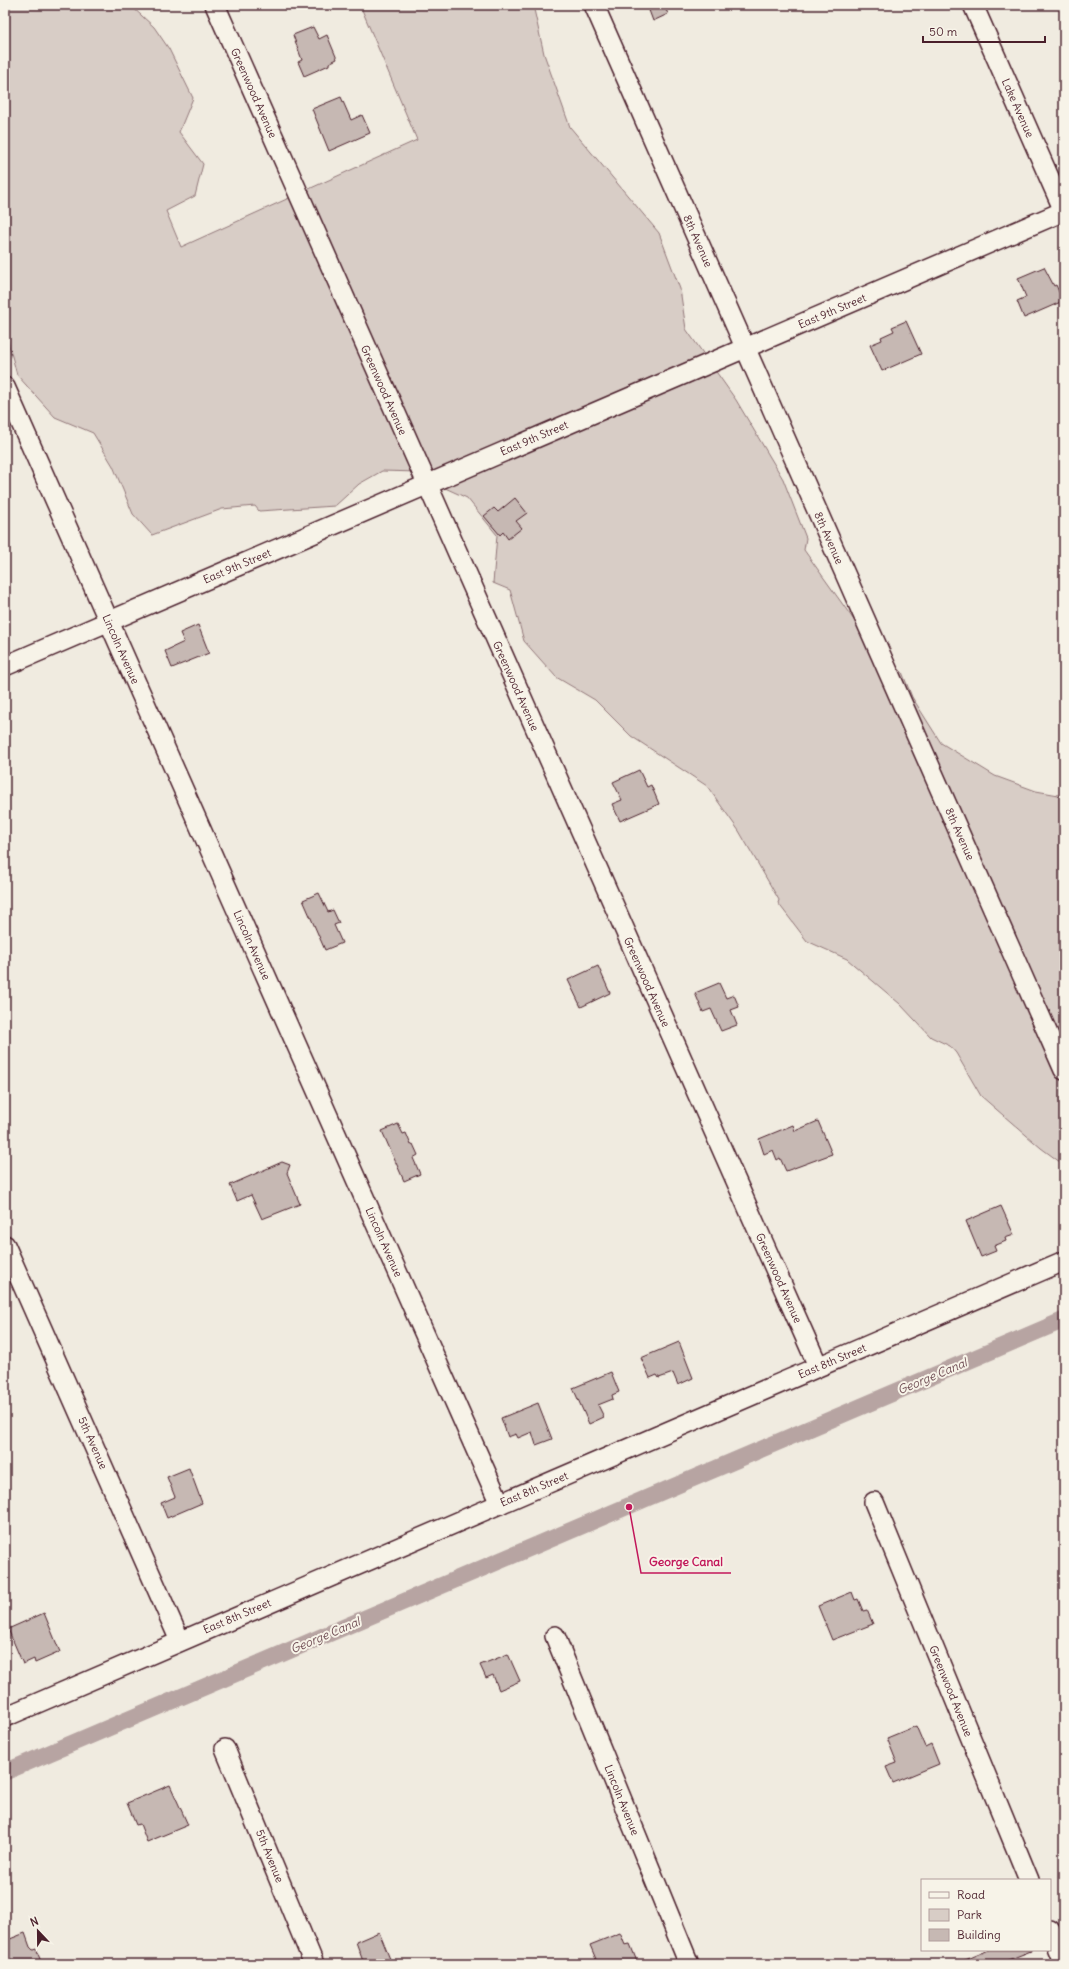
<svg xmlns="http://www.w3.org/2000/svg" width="1069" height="1969" viewBox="0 0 1069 1969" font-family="Delius,sans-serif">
<rect width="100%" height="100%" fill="#f0ebe0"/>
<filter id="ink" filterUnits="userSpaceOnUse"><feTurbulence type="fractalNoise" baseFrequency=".025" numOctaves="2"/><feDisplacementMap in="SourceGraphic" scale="8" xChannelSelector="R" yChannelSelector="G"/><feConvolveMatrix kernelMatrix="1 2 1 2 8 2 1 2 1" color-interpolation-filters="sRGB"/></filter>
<g filter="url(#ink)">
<path fill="#d8cdc6" stroke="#917678" d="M5,5H28L33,7L130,5L154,27L169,49L193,98L179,132L203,164L195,196L166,211L181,247L417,140L360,5H533L544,54L570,127L659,233L680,289L686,329L736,400L783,479L806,538L804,550L861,630L902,672L912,697L941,743L995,776L1036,791L1064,796V1165L1041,1148L981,1096L956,1053L950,1046L931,1037L900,1004L847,959L807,941L778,903L779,900L739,831L707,786L631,736L595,700L556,677L524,641L510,590L493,583L497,535L467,498L432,482L418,472L382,471L359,484L335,506L259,511L255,506L222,509L152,535L133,514L113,466L93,433L55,417L17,375L5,330Z"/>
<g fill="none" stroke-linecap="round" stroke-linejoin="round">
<path stroke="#b7a4a2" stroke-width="17" d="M5,1772L1064,1320"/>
</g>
<g fill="#c6b8b3" stroke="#4a1f2b">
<path d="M647,5H664L668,14L653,21Z"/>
<path d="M313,27L319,39L327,35L337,59L329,63V65L304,76L298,62L302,60L293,35Z"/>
<path d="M341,97L351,120L362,115L370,133L329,151L312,109Z"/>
<path d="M1044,267L1054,286L1056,285L1063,301L1024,318L1017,301L1026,297L1018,278Z"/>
<path d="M906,321L921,354L882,371L870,345L882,340L881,337L894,331L892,327Z"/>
<path d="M515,498L527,513L516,521L522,528L508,539L503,532L500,535L484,516L494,508L498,512Z"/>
<path d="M198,625L209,653L172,668L165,651L184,642L180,633Z"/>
<path d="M639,770L647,787L651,785L659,804L620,821L612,804L622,800L613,782Z"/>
<path d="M319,893L328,912L333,910L339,923L334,925L342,943L325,950L303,900Z"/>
<path d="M598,966L610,993L581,1007L568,980Z"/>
<path d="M719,983L726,998L734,995L739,1007L731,1010L737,1025L721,1031L711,1009L703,1012L695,993Z"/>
<path d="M818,1121L832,1154L786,1171L780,1158L777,1160L773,1150L764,1154L759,1139L793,1125L795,1131Z"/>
<path d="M398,1124L403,1134L406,1133L411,1145L413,1144L418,1155L413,1158L420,1174L404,1181L382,1131Z"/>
<path d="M282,1162L290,1165L287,1173L300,1204L262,1219L251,1195L237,1201L230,1185Z"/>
<path d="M1001,1206L1014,1235L1005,1238L1006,1241L994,1246L996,1251L981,1257L966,1221Z"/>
<path d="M679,1342L693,1378L678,1385L673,1373L659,1378L657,1375L650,1378L641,1358Z"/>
<path d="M611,1372L619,1392L612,1395L613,1399L598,1405L604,1417L589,1424L573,1388Z"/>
<path d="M538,1403L552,1439L536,1445L532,1432L518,1438L516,1434L508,1437L501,1418Z"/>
<path d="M189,1468L202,1503L167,1518L161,1503L175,1497L167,1477Z"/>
<path d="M852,1592L855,1600L858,1599L863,1611L867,1610L873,1624L832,1640L818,1606Z"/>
<path d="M44,1613L60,1652L35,1663L34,1659L23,1664L8,1629Z"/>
<path d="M508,1654L520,1681L499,1690L493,1675L486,1678L480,1665Z"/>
<path d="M916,1726L925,1747L931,1744L939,1764L893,1783L886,1767L897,1763L887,1738Z"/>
<path d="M170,1785L188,1825L147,1842L140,1824L136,1825L127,1803Z"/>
<path d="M379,1932L392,1964H364L356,1942Z"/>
<path d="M25,1933L30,1947L33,1950L36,1949L42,1964H5V1941Z"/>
<path d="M620,1933L625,1945L630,1944L638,1964H598L590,1945Z"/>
<path d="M989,1950H1031V1951L998,1964H956Z"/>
</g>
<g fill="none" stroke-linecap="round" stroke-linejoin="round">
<defs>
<g id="street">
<path d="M215,5L818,1366"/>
<path d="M594,5L1064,1070"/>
<path d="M973,5L1064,211"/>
<path d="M5,387L500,1504"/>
<path d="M5,666L1064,211"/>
<path d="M5,1245L180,1641"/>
<path d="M874,1502L1029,1880"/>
<path d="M555,1636L689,1964"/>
<path d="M5,1717L1064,1261"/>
<path d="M225,1749L314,1964"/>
<path d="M1050,1930L1064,1964"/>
</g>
</defs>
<use href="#street" stroke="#4a1f2b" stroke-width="22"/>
<use href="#street" stroke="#f7f3e8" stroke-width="19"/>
</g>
</g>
<g text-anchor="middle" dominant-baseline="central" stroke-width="4" stroke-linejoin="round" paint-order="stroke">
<g font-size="11" fill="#4a1f2b" stroke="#f7f3e8">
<text transform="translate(254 93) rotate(66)">Greenwood Avenue</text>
<text transform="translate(1018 108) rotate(66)">Lake Avenue</text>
<text transform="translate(698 241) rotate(66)">8th Avenue</text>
<text transform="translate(832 311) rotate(-23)">East 9th Street</text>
<text transform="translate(384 390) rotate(66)">Greenwood Avenue</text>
<text transform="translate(534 438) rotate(-23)">East 9th Street</text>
<text transform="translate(829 538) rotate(66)">8th Avenue</text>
<text transform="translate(237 566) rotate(-23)">East 9th Street</text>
<text transform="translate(121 649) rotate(66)">Lincoln Avenue</text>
<text transform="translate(516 686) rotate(66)">Greenwood Avenue</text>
<text transform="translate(960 834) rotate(66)">8th Avenue</text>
<text transform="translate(252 945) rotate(66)">Lincoln Avenue</text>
<text transform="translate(647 982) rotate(66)">Greenwood Avenue</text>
<text transform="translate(384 1242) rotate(66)">Lincoln Avenue</text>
<text transform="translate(779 1278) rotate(66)">Greenwood Avenue</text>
<text transform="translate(832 1361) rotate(-23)">East 8th Street</text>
<text transform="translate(93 1443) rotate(66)">5th Avenue</text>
<text transform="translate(534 1489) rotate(-23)">East 8th Street</text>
<text transform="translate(237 1616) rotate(-23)">East 8th Street</text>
<text transform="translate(951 1691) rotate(68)">Greenwood Avenue</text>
<text transform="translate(622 1800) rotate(68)">Lincoln Avenue</text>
<text transform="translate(270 1856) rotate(68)">5th Avenue</text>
</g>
<g font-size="12" font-style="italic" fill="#704e55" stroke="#f7f3e8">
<text transform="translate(932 1376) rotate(-23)">George Canal</text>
<text transform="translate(325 1635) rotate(-23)">George Canal</text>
</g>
</g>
<path fill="none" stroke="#c2185b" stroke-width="1.5" d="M629 1507L641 1573H731"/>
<circle fill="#c2185b" stroke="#f7f3e8" stroke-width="1.5" cx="629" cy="1507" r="4"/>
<g font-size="12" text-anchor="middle" font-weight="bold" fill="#c2185b" stroke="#f7f3e8" stroke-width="4" stroke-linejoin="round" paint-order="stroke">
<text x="686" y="1566">George Canal</text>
</g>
<rect width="1069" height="1969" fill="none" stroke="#f7f3e8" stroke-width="20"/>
<rect x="10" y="10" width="1049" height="1949" fill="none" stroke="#4a1f2b" stroke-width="1.5" filter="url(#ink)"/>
<rect x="921" y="1879" width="130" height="72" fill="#f7f3e8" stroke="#b29e9c"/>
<rect x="929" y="1892" width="20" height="6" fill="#f7f3e8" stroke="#b29e9c"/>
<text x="957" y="1899" font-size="12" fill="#4a1f2b">Road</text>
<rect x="929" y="1909" width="20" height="12" fill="#d8cdc6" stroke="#b29e9c"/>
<text x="957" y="1919" font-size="12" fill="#4a1f2b">Park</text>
<rect x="929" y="1929" width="20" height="12" fill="#c6b8b3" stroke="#b29e9c"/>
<text x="957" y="1939" font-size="12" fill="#4a1f2b">Building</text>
<g transform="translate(38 1931) rotate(338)" stroke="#f7f3e8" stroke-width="3" paint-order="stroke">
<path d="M0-3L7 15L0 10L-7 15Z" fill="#4a1f2b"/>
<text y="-6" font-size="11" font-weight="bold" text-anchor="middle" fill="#4a1f2b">N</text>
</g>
<path d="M923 36v6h122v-6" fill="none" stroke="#4a1f2b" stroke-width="2"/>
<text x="929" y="36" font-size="12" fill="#4a1f2b" stroke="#f7f3e8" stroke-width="3" paint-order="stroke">50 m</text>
</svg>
